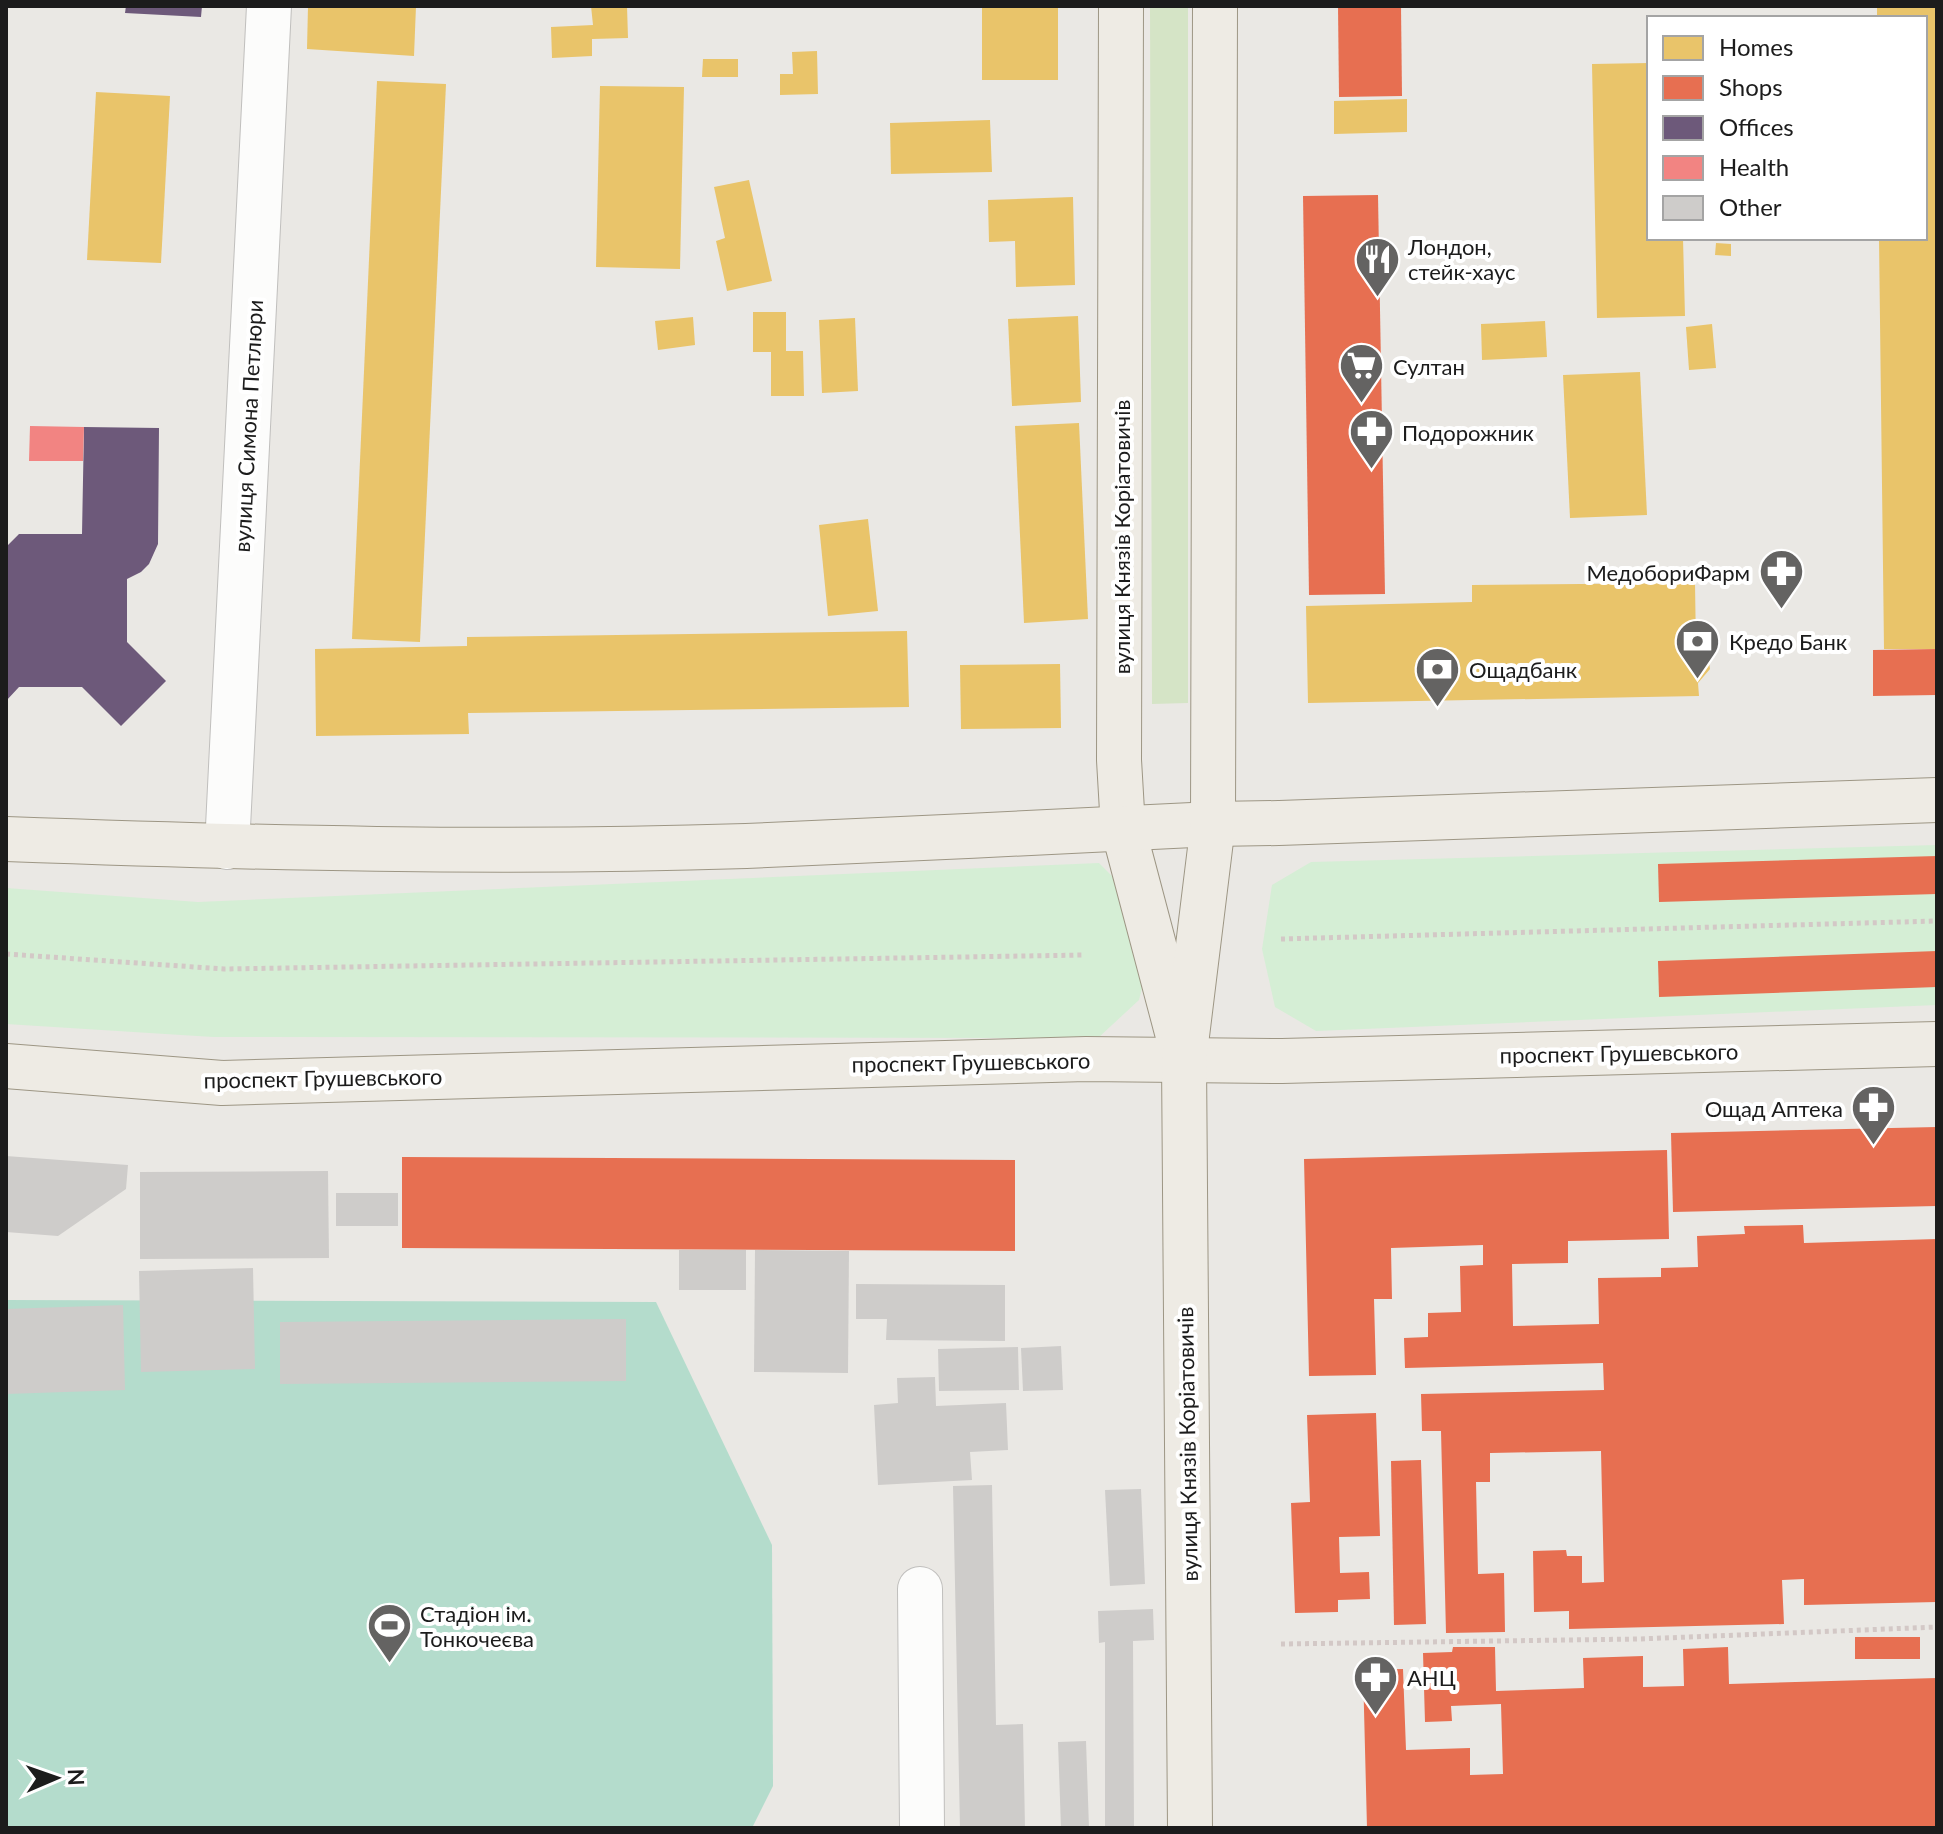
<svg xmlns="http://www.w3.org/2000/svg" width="1943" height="1834" viewBox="0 0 1943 1834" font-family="Lato,sans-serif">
<rect width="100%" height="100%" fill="#eae8e4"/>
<path fill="#d5e4c6" d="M1150,6H1188V703L1152,704Z"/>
<g fill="#d5eed5">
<path d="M1937,845V1005L1316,1031L1275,1007L1262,949L1272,885L1311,862Z"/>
<path d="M1099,863L1134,898L1152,948L1139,1000L1098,1038L213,1037L6,1024V888L198,902Z"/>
</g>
<path fill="#b4dccc" d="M6,1300L656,1302L772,1545L773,1786L752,1828H6Z"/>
<g fill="#e9c46a">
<path d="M308,6H416L414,56L307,49Z"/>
<path d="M591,6H627L628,38L592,39V56L552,58L551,27L593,25Z"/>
<rect x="982" y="6" width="76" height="74"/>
<path d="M1877,6H1937V649H1884L1879,238H1925V18H1877Z"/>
<path d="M817,51L818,94L780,95V74H793L792,52Z"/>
<path d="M703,59H738V77H702Z"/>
<path d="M1649,63V238H1683L1685,316L1597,318L1592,64Z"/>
<path d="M377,81L446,84L420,642L352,639Z"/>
<path d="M600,86L684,87L680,269L596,267Z"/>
<path d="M96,92L170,96L161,263L87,260Z"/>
<path d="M1407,99V132L1334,134V101Z"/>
<path d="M990,120L992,172L891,174L890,123Z"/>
<path d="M749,180L772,281L727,291L716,241L725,238L714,187Z"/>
<path d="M1073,197L1075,285L1016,287L1015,241L989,242L988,200Z"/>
<path d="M1716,243L1731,244V256L1715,255Z"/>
<path d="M753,312H786V351H803L804,396H771V352H753Z"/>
<path d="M1078,316L1081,402L1012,406L1008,319Z"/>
<path d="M693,317L695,345L658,350L655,321Z"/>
<path d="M855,318L858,391L822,393L819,320Z"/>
<path d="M1545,321L1547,357L1482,360L1481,324Z"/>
<path d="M1712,324L1716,368L1689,370L1686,327Z"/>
<path d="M1640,372L1647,515L1570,518L1563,375Z"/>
<path d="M1079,423L1088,619L1024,623L1015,426Z"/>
<path d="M868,519L878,611L828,616L819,525Z"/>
<path d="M1695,583L1696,649L1709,662L1710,669L1698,683L1699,696L1308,703L1306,606L1472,602V585Z"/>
<path d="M907,631L909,707L468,713L469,734L316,736L315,649L467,646V637Z"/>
<path d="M1060,664L1061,728L961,729L960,665Z"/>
</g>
<g fill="#e76f51">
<path d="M1338,6H1401L1402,96L1339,97Z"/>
<path d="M1378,195L1385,594L1309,595L1303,196Z"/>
<path d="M1937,649V695L1873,696V650Z"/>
<path d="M1937,856V894L1659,902L1658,864Z"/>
<path d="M1937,951V987L1659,997L1658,961Z"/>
<path d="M1937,1127V1206L1673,1212L1671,1133Z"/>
<path d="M1667,1150L1669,1239L1568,1241V1263L1512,1264L1513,1326L1599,1324L1598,1278L1661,1277V1268L1698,1267L1697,1236L1745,1234L1744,1226L1803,1225L1804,1243L1937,1239V1602L1804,1605V1579L1782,1580L1784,1624L1569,1629V1611L1534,1612L1533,1551L1566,1550L1567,1556H1582V1583L1604,1582L1601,1451L1490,1453V1482H1476L1478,1574L1504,1573L1505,1632L1446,1633L1441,1431H1422L1421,1394L1604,1390L1603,1363L1405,1368L1404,1338L1428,1337V1313L1461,1312L1460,1266L1483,1265V1245L1391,1248L1392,1299H1374L1376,1375L1309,1376L1304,1159Z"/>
<path d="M402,1157L1015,1160V1251L402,1248Z"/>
<path d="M1376,1413L1380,1536L1339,1537L1340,1573L1369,1572L1370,1599L1338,1600V1612L1295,1613L1291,1503L1310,1502L1307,1415Z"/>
<path d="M1421,1460L1426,1624L1394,1625L1391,1461Z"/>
<rect x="1855" y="1637" width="65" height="22"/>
<path d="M1453,1647H1495L1496,1691L1584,1688L1583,1658L1643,1656V1687L1684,1686L1683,1649L1728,1647L1729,1684L1937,1678V1828H1367L1363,1670L1403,1669L1406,1750L1470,1748V1775L1503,1774L1501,1704L1451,1706L1452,1721L1425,1722L1423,1653L1452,1652Z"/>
</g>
<g fill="#6d597a">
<path d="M126,6H202L201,17L125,13Z"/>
<path d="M84,427L159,428L158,544L149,564L141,572L127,579V642L166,681L121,726L82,687H19L6,701V547L19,534H82Z"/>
</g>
<path fill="#f28482" d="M30,426L84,427L83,461H29Z"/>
<g fill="#ceccca">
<path d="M6,1156L128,1165L126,1189L58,1236L6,1232Z"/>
<path d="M328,1171L329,1258L140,1259V1172Z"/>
<rect x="336" y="1193" width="62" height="33"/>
<rect x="679" y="1250" width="67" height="40"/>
<path d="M755,1250L849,1251L848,1373L754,1372Z"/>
<path d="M253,1268L255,1369L141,1372L139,1271Z"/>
<path d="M856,1284L1005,1285V1341L886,1340L887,1319H856Z"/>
<path d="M123,1305L125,1390L6,1394V1309Z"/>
<path d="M626,1319V1381L280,1384V1322Z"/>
<path d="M1061,1346L1063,1390L1023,1391L1021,1348Z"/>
<path d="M1018,1347L1019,1390L939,1391L938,1349Z"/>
<path d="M935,1377L936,1406L1006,1403L1008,1450L970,1452L972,1480L878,1485L874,1405L898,1403L897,1378Z"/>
<path d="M992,1485L996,1725L1023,1724L1025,1828H960L953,1486Z"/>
<path d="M1141,1489L1145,1584L1110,1586L1105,1490Z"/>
<path d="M1153,1609L1154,1640L1133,1641L1134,1828H1105V1642L1099,1643L1098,1611Z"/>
<path d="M1086,1741L1089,1828H1061L1058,1742Z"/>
</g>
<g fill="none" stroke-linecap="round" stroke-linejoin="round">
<defs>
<g id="minor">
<path d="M227,847L269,6"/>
<path d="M920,1589L922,1828"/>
</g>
<g id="major">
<path d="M1121,6L1119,760L1123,828L1178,1036"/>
<path d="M6,839C253,848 500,854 746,846C902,840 1057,831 1213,824L1279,823L1937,800"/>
<path d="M6,1066L222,1083L1086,1059L1282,1061L1937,1044"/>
<path d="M1190,1828L1184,1060L1213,824L1215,6"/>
</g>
</defs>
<use href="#minor" stroke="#c0bfbd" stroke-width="46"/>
<use href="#major" stroke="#9d9684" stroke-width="46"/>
<g stroke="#d3c8c6" stroke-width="5" stroke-dasharray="4 4" stroke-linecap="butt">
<path d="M1281,939L1937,921"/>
<path d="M6,954L224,969L1085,955"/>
<path d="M1281,1644L1639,1639L1937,1627"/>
</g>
<use href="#minor" stroke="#fcfcfb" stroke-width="44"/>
<use href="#major" stroke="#eeebe4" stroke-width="44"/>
</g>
<defs>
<symbol id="restaurant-pin" viewBox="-11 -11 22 30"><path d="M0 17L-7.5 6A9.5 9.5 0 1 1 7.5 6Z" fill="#646362" stroke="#fff"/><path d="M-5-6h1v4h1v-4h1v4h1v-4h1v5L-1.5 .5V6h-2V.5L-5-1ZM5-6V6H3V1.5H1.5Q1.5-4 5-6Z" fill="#fff"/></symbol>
<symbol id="supermarket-pin" viewBox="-11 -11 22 30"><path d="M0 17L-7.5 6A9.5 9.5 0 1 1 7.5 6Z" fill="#646362" stroke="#fff"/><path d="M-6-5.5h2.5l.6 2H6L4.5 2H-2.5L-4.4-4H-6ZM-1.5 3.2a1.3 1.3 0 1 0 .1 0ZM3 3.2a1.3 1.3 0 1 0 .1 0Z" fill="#fff"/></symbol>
<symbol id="pharmacy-pin" viewBox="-11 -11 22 30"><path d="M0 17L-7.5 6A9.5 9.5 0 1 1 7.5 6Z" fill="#646362" stroke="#fff"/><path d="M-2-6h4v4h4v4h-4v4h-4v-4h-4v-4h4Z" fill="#fff"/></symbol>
<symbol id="bank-pin" viewBox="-11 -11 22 30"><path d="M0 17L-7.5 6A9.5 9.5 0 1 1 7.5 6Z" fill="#646362" stroke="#fff"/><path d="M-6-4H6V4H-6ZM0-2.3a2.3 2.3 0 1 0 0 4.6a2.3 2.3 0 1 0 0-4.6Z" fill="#fff"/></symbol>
<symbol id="stadium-pin" viewBox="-11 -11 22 30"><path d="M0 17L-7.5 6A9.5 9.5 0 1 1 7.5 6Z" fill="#646362" stroke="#fff"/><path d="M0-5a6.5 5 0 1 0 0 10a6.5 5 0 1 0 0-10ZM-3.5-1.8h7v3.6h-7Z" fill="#fff"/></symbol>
</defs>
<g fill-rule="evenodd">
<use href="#restaurant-pin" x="1352" y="234" width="51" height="69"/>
<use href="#supermarket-pin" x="1336" y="340" width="51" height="69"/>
<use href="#pharmacy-pin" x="1346" y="406" width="51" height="69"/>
<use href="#pharmacy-pin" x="1756" y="546" width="51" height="69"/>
<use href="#bank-pin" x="1672" y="616" width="51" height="69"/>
<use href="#bank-pin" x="1412" y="644" width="51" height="69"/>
<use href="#pharmacy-pin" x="1848" y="1082" width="51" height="69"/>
<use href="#stadium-pin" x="364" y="1600" width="51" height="69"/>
<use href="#pharmacy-pin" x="1350" y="1652" width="51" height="69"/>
</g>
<g text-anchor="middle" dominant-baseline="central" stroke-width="8" stroke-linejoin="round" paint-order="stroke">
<g font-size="22" fill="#1c1c1c" stroke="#fff" text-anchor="start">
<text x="1408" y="246">Лондон,<tspan x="1408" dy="25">стейк-хаус</tspan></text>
<text x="1393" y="366">Султан</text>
<text x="1402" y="432">Подорожник</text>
<text x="1750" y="572" text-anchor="end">МедобориФарм</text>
<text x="1729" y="641">Кредо Банк</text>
<text x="1469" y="669">Ощадбанк</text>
<text x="1843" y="1108" text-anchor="end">Ощад Аптека</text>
<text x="420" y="1613">Стадіон ім.<tspan x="420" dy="25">Тонкочеєва</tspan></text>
<text x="1407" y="1677">АНЦ</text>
</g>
<g font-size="22" fill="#1c1c1c" stroke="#fff">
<text transform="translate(248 426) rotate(-87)">вулиця Симона Петлюри</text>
<text transform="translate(1121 537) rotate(-90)">вулиця Князів Коріатовичів</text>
<text transform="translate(1619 1053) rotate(-1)">проспект Грушевського</text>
<text transform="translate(971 1062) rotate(-1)">проспект Грушевського</text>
<text transform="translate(323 1078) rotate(-1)">проспект Грушевського</text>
<text transform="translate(1187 1444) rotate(-91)">вулиця Князів Коріатовичів</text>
</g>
</g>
<rect width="1943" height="1834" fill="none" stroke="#1c1c1c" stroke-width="16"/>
<rect x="1647" y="16" width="280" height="224" fill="#ffffff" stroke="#a4a4a4" stroke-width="2"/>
<rect x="1663" y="36" width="40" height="24" fill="#e9c46a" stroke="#a4a4a4" stroke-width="2"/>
<text x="1719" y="56" font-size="24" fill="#1c1c1c">Homes</text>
<rect x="1663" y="76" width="40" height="24" fill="#e76f51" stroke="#a4a4a4" stroke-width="2"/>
<text x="1719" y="96" font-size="24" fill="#1c1c1c">Shops</text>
<rect x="1663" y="116" width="40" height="24" fill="#6d597a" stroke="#a4a4a4" stroke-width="2"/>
<text x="1719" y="136" font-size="24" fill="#1c1c1c">Offices</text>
<rect x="1663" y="156" width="40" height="24" fill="#f28482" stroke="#a4a4a4" stroke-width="2"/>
<text x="1719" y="176" font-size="24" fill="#1c1c1c">Health</text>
<rect x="1663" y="196" width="40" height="24" fill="#ceccca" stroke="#a4a4a4" stroke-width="2"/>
<text x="1719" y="216" font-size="24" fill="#1c1c1c">Other</text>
<g transform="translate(56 1778) rotate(88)" stroke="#ffffff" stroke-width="6" paint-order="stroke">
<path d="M0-6L14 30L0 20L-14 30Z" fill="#1c1c1c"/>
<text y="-12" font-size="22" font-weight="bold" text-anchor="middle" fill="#1c1c1c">N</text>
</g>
</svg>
